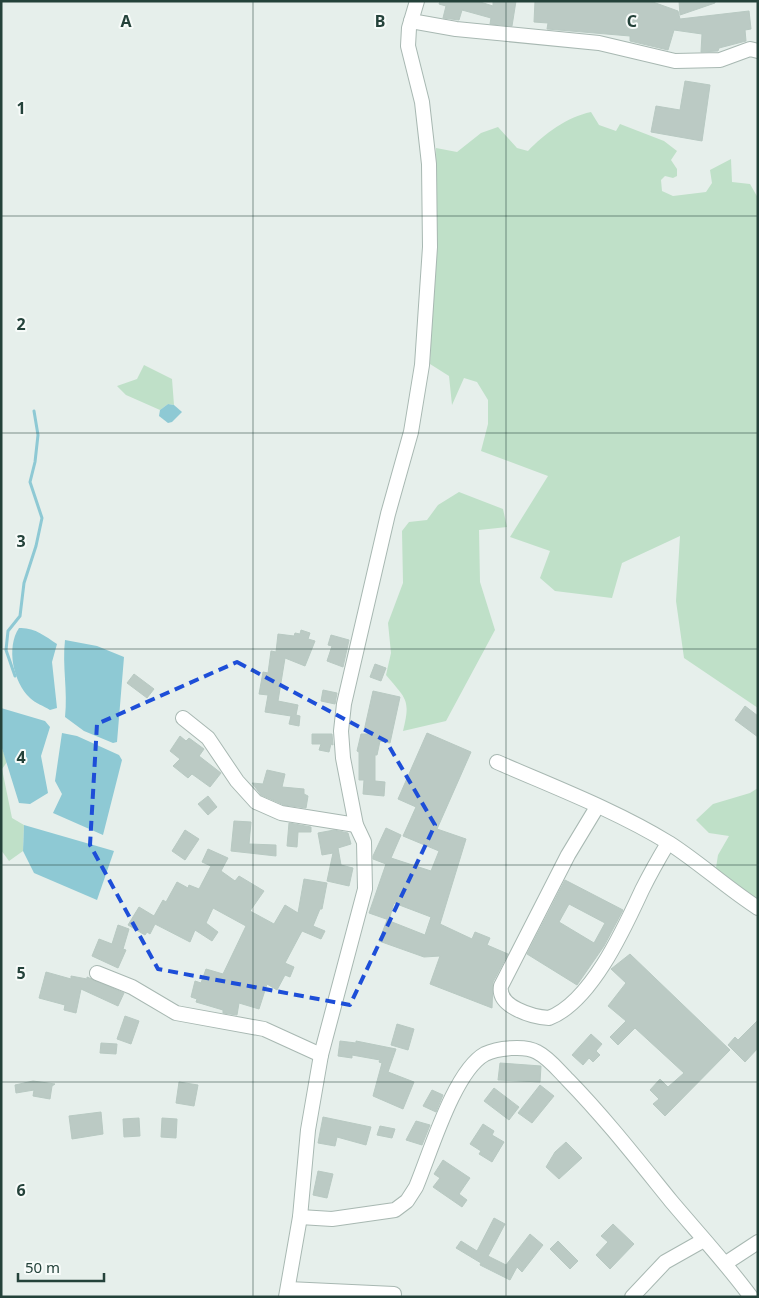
<svg xmlns="http://www.w3.org/2000/svg" width="759" height="1298" viewBox="0 0 759 1298" font-family="'Noto Sans',sans-serif">
<rect width="100%" height="100%" fill="#e6efeb"/>
<g fill="#bfe0c8">
<path d="M591,112L599,125L616,131L620,124L664,141L677,151L671,160L677,169V176L673,178L665,176L661,180L662,191L673,196L706,192L712,183L710,170L731,159L732,182L750,184L758,198V708L684,658L676,601L680,536L622,563L612,598L555,591L540,578L550,551L510,537L548,476L481,451L488,424V400L477,382L464,378L452,405L449,376L430,364L437,202L436,148L457,152L481,133L498,127L517,148L528,151C544,134 567,117 591,112Z"/>
<path d="M144,365L172,379L174,405L168,404L160,410L126,395L117,386L137,379Z"/>
<path d="M459,492L503,509L507,527L479,530L480,582L495,630L446,721L403,731C411,699 406,699 386,675L391,653L388,623L403,583L402,531L409,522L427,520L438,505Z"/>
<path d="M1,745L7,762L2,769L12,818L24,825L23,851L9,861L1,850Z"/>
<path d="M758,788V906L716,868L718,855L729,836L709,833L696,820L713,804L750,793Z"/>
</g>
<g fill="#8ec9d4">
<path d="M168,404L174,405L182,412L172,422L168,423L159,416L160,410Z"/>
<path d="M19,628C34,627 45,636 57,644L52,662L57,708L50,710C44,706 35,703 30,698C13,682 6,647 19,628Z"/>
<path d="M65,640L97,646L124,657L117,742L113,743L84,731L65,717C68,691 62,666 65,640Z"/>
<path d="M1,708L45,721L50,727L41,756L48,793L30,804L19,803L1,745Z"/>
<path d="M62,733L77,736L119,755L122,760L103,835L53,813L62,794L55,781Z"/>
<path d="M24,825L114,851L97,900L34,873L23,851Z"/>
</g>
<g fill="none" stroke-linecap="round" stroke-linejoin="round">
<path stroke="#8ec9d4" stroke-width="3" d="M15,676L6,650L8,631L20,616L24,583L36,546L42,518L30,482L35,462L38,435L34,411"/>
</g>
<g fill="#bbcac4" stroke="#b8c9c2" fill-rule="evenodd">
<path d="M440,1H477L493,6V1H516L512,26L490,24L491,18L462,10L459,20L443,18L446,6L439,4Z"/>
<path d="M535,1H650L678,11L680,19L749,11L751,29L745,30L746,41L719,48L718,51L701,52L702,34L674,30L668,50L630,41V36L547,29L548,23L534,22Z"/>
<path d="M679,1H715V3L680,15Z"/>
<path d="M685,81L710,85L702,141L651,132L656,106L680,110Z"/>
<path d="M301,630L310,633L308,639L315,641L305,666L285,658L278,701L298,705L296,715L300,716L299,726L289,724L291,716L265,712L268,695L259,694L263,672L268,673L271,651L276,652L278,634L294,636L295,633L300,634Z"/>
<path d="M331,635L349,640L343,667L327,661L332,646L328,645Z"/>
<path d="M375,664L386,668L381,681L370,677Z"/>
<path d="M134,674L154,689L147,698L127,683Z"/>
<path d="M323,690L337,693L335,704L321,701Z"/>
<path d="M373,691L400,697L390,743L380,741L377,755H375V781L385,782L384,796L363,794L364,780H359V752L357,751L361,734H367L368,732L364,731Z"/>
<path d="M745,706L758,716V737L735,720Z"/>
<path d="M427,733L471,752L437,829L466,839L440,924L472,939L475,932L490,938L487,945L508,954L493,982L492,1008L430,984L440,956L424,957L379,941L387,920L425,935L431,917L394,903L389,920L369,913L386,864L373,859V856L386,828L401,835L391,858L431,871L439,851L403,836L416,807L398,799Z"/>
<path d="M312,734H332L333,745L331,744L329,752L319,750L321,744H312Z"/>
<path d="M180,736L186,741L189,738L204,749L199,756L221,773L210,787L192,774L188,778L173,766L180,759L170,751Z"/>
<path d="M267,770L285,774L282,787L304,789V794L308,796L306,808L284,805L261,795L252,783L263,784Z"/>
<path d="M208,796L217,807L208,815L198,804Z"/>
<path d="M234,821L251,822L249,844L276,845V856L231,851Z"/>
<path d="M289,823L311,827V832H298L297,847L287,846Z"/>
<path d="M185,830L199,839L185,860L172,851Z"/>
<path d="M334,830L348,833L351,844L338,848L341,865L353,868L349,886L327,881L333,853L322,855L318,833Z"/>
<path d="M208,849L228,858L221,871L235,881L239,876L264,891L250,911L274,924L285,905L298,913L304,879L327,883L322,909H320L313,926L325,931L321,939L302,931L285,963L294,967L290,977L285,975L277,990L267,984L259,1009L239,1003L237,1015L223,1013V1010L196,1002L197,999L191,997L195,981L201,983L206,969L223,974L246,926L213,908L206,923L218,932L212,941L195,930L190,942L155,924L150,934L147,932L145,935L128,925L139,907L154,916L163,900L166,902L177,882L188,888L189,885L199,889L211,866L202,862Z"/>
<path d="M565,880L623,910L604,946L577,985L527,954ZM569,904L605,923L594,943L559,922Z"/>
<path d="M118,925L129,929L123,949L126,950L118,968L92,956L99,939L112,944Z"/>
<path d="M630,954L730,1050L665,1116L653,1104L659,1099L650,1090L660,1079L668,1087L684,1073L635,1028L618,1045L610,1037L626,1021L608,1006L626,983L611,969Z"/>
<path d="M46,972L71,979V976L87,979V977L124,993L118,1006L81,989L76,1013L64,1010L65,1005L39,998Z"/>
<path d="M125,1016L139,1021L131,1044L117,1039Z"/>
<path d="M758,1020V1048L745,1062L728,1045L735,1037L738,1040Z"/>
<path d="M397,1024L414,1029L408,1050L391,1045Z"/>
<path d="M591,1034L602,1044L596,1051L600,1055L593,1062L589,1058L583,1065L572,1055Z"/>
<path d="M340,1041L356,1043V1041L396,1049L388,1072L414,1082L403,1109L373,1096L382,1063L379,1062L380,1060L352,1055V1058L338,1056Z"/>
<path d="M101,1043L117,1044L116,1054L100,1053Z"/>
<path d="M500,1063L541,1066L540,1082L498,1080Z"/>
<path d="M33,1081L55,1084L52,1086L50,1099L33,1096L34,1090L16,1093L15,1085Z"/>
<path d="M179,1082L198,1085L194,1106L176,1103Z"/>
<path d="M540,1085L554,1096L532,1123L518,1113Z"/>
<path d="M494,1088L519,1107L509,1120L484,1101Z"/>
<path d="M432,1090L443,1095L436,1112L423,1106Z"/>
<path d="M101,1112L103,1134L72,1139L69,1116Z"/>
<path d="M323,1117L371,1127L366,1145L337,1137L335,1146L318,1143Z"/>
<path d="M139,1118L140,1136L124,1137L123,1119Z"/>
<path d="M162,1118L177,1119L176,1138L161,1137Z"/>
<path d="M416,1121L430,1125L422,1145L406,1140Z"/>
<path d="M483,1124L494,1131L492,1135L504,1142L492,1162L479,1154L481,1151L470,1144Z"/>
<path d="M380,1126L395,1129L392,1138L377,1135Z"/>
<path d="M566,1142L582,1158L559,1179L546,1167L555,1152Z"/>
<path d="M443,1160L470,1178L459,1194L467,1200L462,1207L433,1187L440,1178L434,1174Z"/>
<path d="M318,1171L333,1174L327,1198L313,1195Z"/>
<path d="M494,1218L505,1224L488,1256L506,1265L530,1234L543,1245L522,1272L517,1267L510,1280L480,1265L481,1263L456,1248L461,1241L477,1251Z"/>
<path d="M613,1224L634,1244L610,1269L596,1255L608,1242L601,1236Z"/>
<path d="M558,1241L578,1261L570,1269L550,1249Z"/>
</g>
<g fill="none" stroke-linecap="round" stroke-linejoin="round">
<defs>
<g id="minor">
<path d="M411,21L456,29L599,43L675,61L720,60L750,49L758,51"/>
<path d="M183,718L208,738L237,781L256,802L281,813L356,825"/>
<path d="M497,762C554,787 615,810 669,843C700,863 727,888 758,908"/>
<path d="M597,807L568,855L501,986C497,1007 533,1017 549,1018C591,1002 624,929 642,890C650,874 659,858 668,843"/>
<path d="M97,973L132,987L176,1013L264,1029L321,1055"/>
<path d="M300,1217L332,1219L395,1210L407,1201L416,1187C430,1154 454,1071 485,1054C497,1048 525,1045 537,1052C549,1058 559,1071 568,1080C605,1118 637,1159 671,1201C698,1233 726,1263 751,1297"/>
<path d="M726,1263L758,1242"/>
<path d="M288,1289L394,1294"/>
<path d="M286,1297L300,1217L308,1130L321,1055L365,889L364,842L356,825L343,758L341,731L344,704L388,514L411,432L422,365L430,247L429,164L422,102L408,46L409,28L417,1"/>
<path d="M632,1297L665,1262L704,1240"/>
</g>
</defs>
<use href="#minor" stroke="#a8b8b2" stroke-width="16"/>
<use href="#minor" stroke="#fff" stroke-width="14"/>
</g>
<path fill="none" stroke="#1d4ed8" stroke-width="4" stroke-dasharray="10 6" stroke-linejoin="round" d="M237,662L386,741L435,825L350,1005L158,969L90,845L97,724Z"/>
<path fill="none" stroke="#24423a" stroke-width="1" stroke-opacity="0.55" d="M253,1V1297M506,1V1297M1,216H758M1,433H758M1,649H758M1,865H758M1,1082H758"/>
<g font-size="16" text-anchor="middle" font-weight="bold" fill="#24423a" stroke="#f7fbf9" stroke-width="4" stroke-linejoin="round" paint-order="stroke">
<text x="126" y="27">A</text>
<text x="380" y="27">B</text>
<text x="632" y="27">C</text>
<text x="21" y="114">1</text>
<text x="21" y="330">2</text>
<text x="21" y="547">3</text>
<text x="21" y="763">4</text>
<text x="21" y="979">5</text>
<text x="21" y="1196">6</text>
</g>
<rect width="759" height="1298" fill="none" stroke="#24423a" stroke-width="5"/>
<path d="M18 1273v8h86v-8" fill="none" stroke="#24423a" stroke-width="2.5"/>
<text x="25" y="1273" font-size="15" fill="#24423a" stroke="#f7fbf9" stroke-width="4" paint-order="stroke">50 m</text>
</svg>
